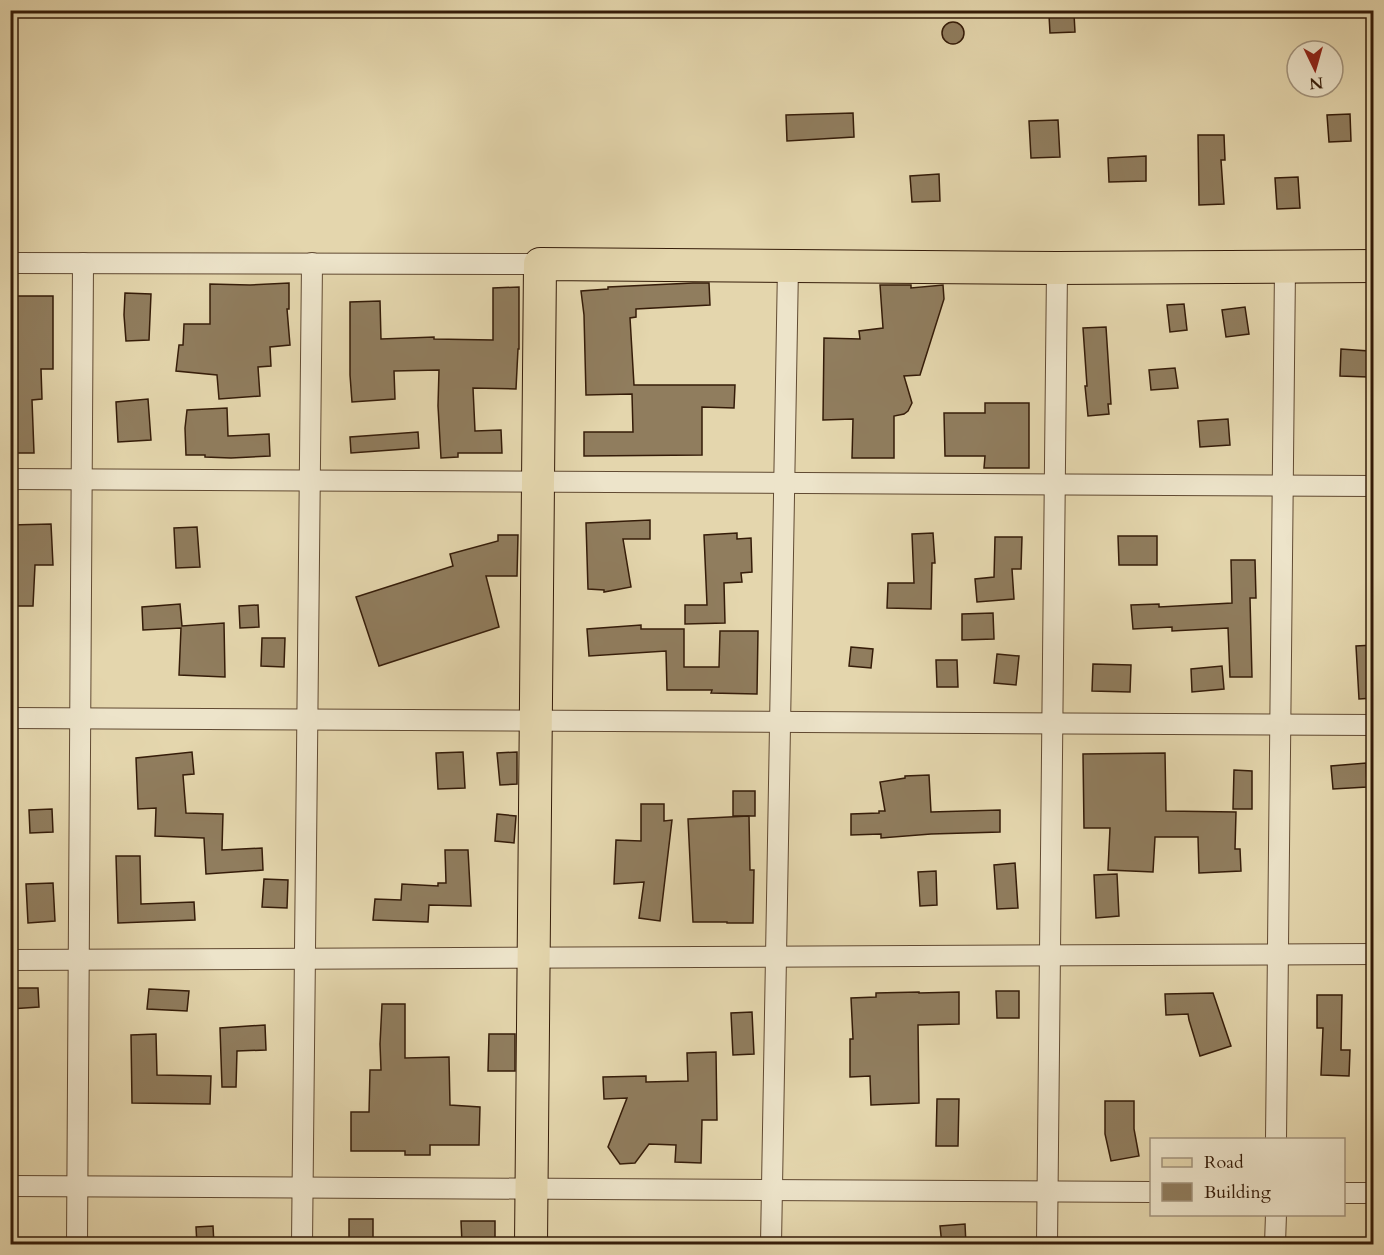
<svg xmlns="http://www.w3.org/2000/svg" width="1384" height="1255" viewBox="0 0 1384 1255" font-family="Cardo,serif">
<rect width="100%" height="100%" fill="#e4d6ad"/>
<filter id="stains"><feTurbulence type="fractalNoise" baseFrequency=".00333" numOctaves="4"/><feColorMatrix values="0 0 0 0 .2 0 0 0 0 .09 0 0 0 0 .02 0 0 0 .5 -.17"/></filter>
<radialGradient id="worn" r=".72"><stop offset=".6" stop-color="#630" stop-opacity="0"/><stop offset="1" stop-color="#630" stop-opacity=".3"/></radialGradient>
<g fill="#907d5e" stroke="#351c09" stroke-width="1.5">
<path d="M1074,14L1075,32L1050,33L1049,15Z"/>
<circle cx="953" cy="33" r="11"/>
<path d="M853,113L854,137L787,141L786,115Z"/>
<path d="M1350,114L1351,141L1329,142L1327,115Z"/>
<path d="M1058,120L1060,157L1031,158L1029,121Z"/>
<path d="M1198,135H1224L1225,160H1221L1224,204L1199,205Z"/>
<path d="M1146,156V181L1109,182L1108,158Z"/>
<path d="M939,174L940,201L912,202L910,176Z"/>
<path d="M1298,177L1300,208L1277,209L1275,178Z"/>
<path d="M289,283V309H287L290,345L270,347L271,366L258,367L260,396L219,399L217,375L176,371L179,345H183L184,324H210V284L250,285Z"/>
<path d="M693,283H709L710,305L636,309V317L630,318L634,385H735L734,408L702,407V455L584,456V432H633L632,394L586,395L584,315L581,291L608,289V287Z"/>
<path d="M880,285H911V288L943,285L944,299L920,375L904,376L912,403L908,411L904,414L894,416V458H852L853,419L823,420L824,338L860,339L859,331L883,328Z"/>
<path d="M519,287V349H518L516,389L473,388L475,431L501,430L502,453H458V457L441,458L438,406L439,370L394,371L395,399L352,402L350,375V302L380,301L381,339L434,337V339L493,340V288Z"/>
<path d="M125,293L151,294L149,340L126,341L124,315Z"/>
<path d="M10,296H53V369H41L42,399L32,400L34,453H10Z"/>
<path d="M1184,304L1187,330L1170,332L1167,305Z"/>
<path d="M1245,307L1249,334L1226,337L1222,310Z"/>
<path d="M1106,327L1111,404H1108L1109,414L1088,416L1085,386H1087L1083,328Z"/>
<path d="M1341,349L1369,351L1368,377L1340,376Z"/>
<path d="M1175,368L1178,388L1151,390L1149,370Z"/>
<path d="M148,399L151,440L118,442L116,402Z"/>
<path d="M985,403H1029V468H984L985,456H945L944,413H985Z"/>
<path d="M227,408L228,436L269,434L270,456L231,458L205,457V455H186L185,428L187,410Z"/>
<path d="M1228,419L1230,445L1200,447L1198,421Z"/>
<path d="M418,432L419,448L351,453L350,437Z"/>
<path d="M650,520V539H623L631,587L604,592V590L588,589L586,523Z"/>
<path d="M51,524L53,565H35L33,606H10V525Z"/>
<path d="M197,527L200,567L176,568L174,528Z"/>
<path d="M737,533V539L751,538L752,572L741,573L742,582L724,583L725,623L685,624V605H707L704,535Z"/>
<path d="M933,533L935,563H932L931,609L887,608L888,583H914L912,534Z"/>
<path d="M498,535H518L517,576H486L499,627L379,666L356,597L453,566L450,554L498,541Z"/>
<path d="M1118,536H1157V565H1119Z"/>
<path d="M995,537H1022L1021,569H1012L1014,599L977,602L975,579L994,577Z"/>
<path d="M1231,560H1255L1256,598H1250L1252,677H1230L1228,628L1172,631V627L1133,629L1131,605L1159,604V607L1232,603Z"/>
<path d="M180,604L182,626L224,623L225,677L179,675L181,628L143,630L142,607Z"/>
<path d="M258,605L259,627L240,628L239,606Z"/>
<path d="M993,613L994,639L962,640V614Z"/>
<path d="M641,625V629H684V667H719L720,631H758L757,694L711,693L712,690H667L666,651L589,656L587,629Z"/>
<path d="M262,638H285L284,667L261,666Z"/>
<path d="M1374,645V698L1359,699L1356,646Z"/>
<path d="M851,647L873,649L871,668L849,666Z"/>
<path d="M997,654L1019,656L1016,685L994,683Z"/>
<path d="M936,660H957L958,687H937Z"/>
<path d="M1093,664L1131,665L1130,692L1092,691Z"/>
<path d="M1222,666L1224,689L1192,692L1191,669Z"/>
<path d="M192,752L194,774L183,775L186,813L223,814L222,850L262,848L263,870L206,874L204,838L155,836L156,808L138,809L136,758Z"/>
<path d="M463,752L465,788L438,789L436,753Z"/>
<path d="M517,752V784L500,785L497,753Z"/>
<path d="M1165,753L1166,811L1236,812L1235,849H1240L1241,871L1199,873L1198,837H1155L1153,872L1108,870L1110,828H1084L1083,754Z"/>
<path d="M1366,763L1367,787L1333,789L1331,766Z"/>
<path d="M1234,770L1252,771V809H1233Z"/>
<path d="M929,775L931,812L1000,810V832L931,834L881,838V834L851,835V814L879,813V811H885L880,782L905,778V776Z"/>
<rect x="733" y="791" width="22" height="25"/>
<path d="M641,804H664V821L672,820L660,921L639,918L644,882L614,884L616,840L641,841Z"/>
<path d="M52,809L53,832L30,833L29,810Z"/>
<path d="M497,814L516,816L514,843L495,841Z"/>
<path d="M749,816L750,870H754L753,923H727V922H693L688,819Z"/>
<path d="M445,850H468L471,906L429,905L428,922L373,920L375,899L401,900L402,884L438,886V883H446Z"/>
<path d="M116,856H140L141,904L194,902L195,920L118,923Z"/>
<path d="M1015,863L1018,908L997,909L994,865Z"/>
<path d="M936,871L937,905L920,906L918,872Z"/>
<path d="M1117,874L1119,916L1096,918L1094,875Z"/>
<path d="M264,879L288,880L287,908L262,907Z"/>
<path d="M53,883L55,921L28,923L26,884Z"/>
<path d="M10,988H38L39,1007L10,1009Z"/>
<path d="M149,989L189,991L187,1011L147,1009Z"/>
<path d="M996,991H1019V1018H997Z"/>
<path d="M919,992V993L959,992V1024L918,1025L919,1103L871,1105L870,1076L850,1077V1039H853L851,998L876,997V993Z"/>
<path d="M1213,993L1231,1046L1200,1056L1189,1020L1188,1014L1166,1015L1165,994Z"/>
<path d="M1317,995H1342L1341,1050H1350L1349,1076L1321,1075L1323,1028H1317Z"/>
<path d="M382,1004H405V1058L449,1057L450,1105L480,1107L479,1145H430V1155H405V1151H351V1112H369L370,1070H381L380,1044Z"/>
<path d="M752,1012L754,1054L733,1055L731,1013Z"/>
<path d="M265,1025L266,1050L237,1051L236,1087H222L220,1028Z"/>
<path d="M156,1034L157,1075L211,1076L210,1104L132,1103L131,1035Z"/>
<path d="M489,1034H515V1071H488Z"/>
<path d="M716,1052L717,1120H702L701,1163L675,1162L676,1145L649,1144L635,1163L620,1164L608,1147L627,1098L604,1099L603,1077L646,1076V1082L688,1081L687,1053Z"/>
<path d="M937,1099H959L958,1146H936Z"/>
<path d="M1105,1101H1134V1129L1139,1156L1111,1161L1105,1134Z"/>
<rect x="349" y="1219" width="24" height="26"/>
<path d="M461,1221H495V1243H462Z"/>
<path d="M965,1224L966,1245H942L940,1226Z"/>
<path d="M213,1226L214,1245H197L196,1227Z"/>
</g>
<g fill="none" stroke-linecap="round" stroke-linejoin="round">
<defs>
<g id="minor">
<path d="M10,263L540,264"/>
<path d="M10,479L1374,486"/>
<path d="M10,718L1374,725"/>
<path d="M10,960L1374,954"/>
<path d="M1276,1140L1285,267"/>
<path d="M10,1186L1152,1192"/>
<path d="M1344,1193H1374"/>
<path d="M77,1244L83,263"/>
<path d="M302,1244L312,263"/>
<path d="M771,1244L788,266"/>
<path d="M1047,1244L1057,268"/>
<path d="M1275,1244L1276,1214"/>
</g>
<path id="primary" d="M531,1244L540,264L1057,268L1374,266"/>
</defs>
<use href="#minor" stroke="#614a32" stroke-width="22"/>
<use href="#primary" stroke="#351c09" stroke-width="34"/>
<use href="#minor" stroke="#ede4ca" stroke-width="20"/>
<use href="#primary" stroke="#e4d6ad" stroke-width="32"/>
</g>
<rect width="1384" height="1255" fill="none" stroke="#e4d6ad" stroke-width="36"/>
<rect x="12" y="12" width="1360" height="1231" fill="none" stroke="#351c09" stroke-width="3"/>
<rect x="18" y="18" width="1348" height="1219" fill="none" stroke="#351c09" stroke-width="1.5"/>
<rect x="1150" y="1138" width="195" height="78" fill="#ede4ca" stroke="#a3947d" stroke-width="1.5"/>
<rect x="1162" y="1158" width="30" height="9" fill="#e4d6ad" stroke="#a3947d" stroke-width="1.5"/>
<text x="1204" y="1168" font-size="18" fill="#351c09">Road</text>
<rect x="1162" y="1183" width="30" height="18" fill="#907d5e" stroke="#a3947d" stroke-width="1.5"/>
<text x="1204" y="1198" font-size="18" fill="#351c09">Building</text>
<g transform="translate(1315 69) rotate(175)"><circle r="28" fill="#ede4ca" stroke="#a3947d" stroke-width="1.5"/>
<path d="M0-4.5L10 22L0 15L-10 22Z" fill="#8f2418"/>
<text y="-9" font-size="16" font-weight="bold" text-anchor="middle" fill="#351c09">N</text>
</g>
<rect width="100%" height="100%" filter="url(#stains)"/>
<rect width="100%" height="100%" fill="url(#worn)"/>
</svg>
